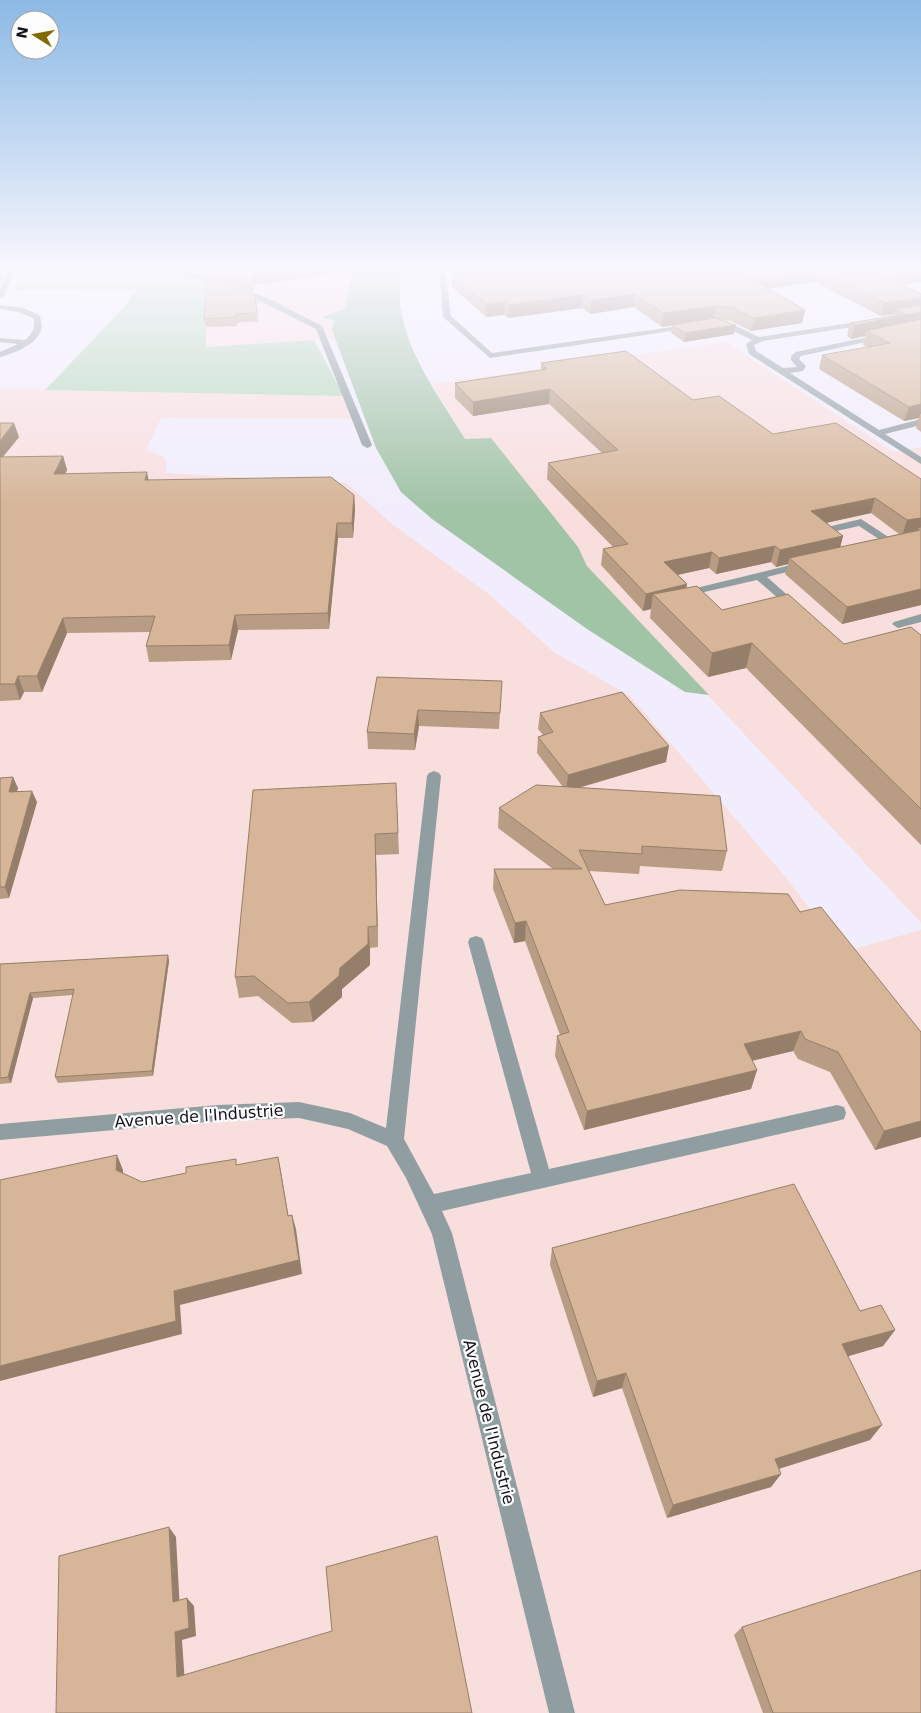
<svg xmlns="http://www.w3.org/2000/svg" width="921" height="1713" viewBox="0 0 921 1713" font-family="'DejaVu Sans',sans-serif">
<rect width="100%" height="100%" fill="#f1edfc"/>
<g fill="#f9dede">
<path d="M181,269H353L345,309L323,317L334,321L333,330L336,339L205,347L207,305L276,300L256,291L243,289Z"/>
<path d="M726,342L893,452L921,447V923L587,566L578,547L465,439L432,384Z"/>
<path d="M0,389L344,396L353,419L161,418L146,450L164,457L167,463L166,473L346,483L392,524L490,595L554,652L631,697L784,875L843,952L921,930V1713H0Z"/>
</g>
<path fill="#b4d7ba" d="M22,269H162L261,302L207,305L206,347L314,340L344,396L45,390L124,307L136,289L15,290Z"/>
<path fill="#a1c3a6" d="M353,269H404C385,327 437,392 465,439L491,438L578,547L587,566L709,695L685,692L587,629L432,519L401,492L376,448L332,330L334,321L322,317L345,309Z"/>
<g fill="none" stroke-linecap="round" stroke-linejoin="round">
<g fill="#919ea1" fill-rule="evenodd">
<path d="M10,269H16L4,296L0,298V289Z"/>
<path d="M169,269H179L268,298L322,326L372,445L370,447L367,448L362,445L316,329L262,302Z"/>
<path d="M439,269H445L451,316L492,353L692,324L696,326L692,328L490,358L443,317Z"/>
<path d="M0,305L23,308L39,315C51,339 19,352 0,357V352L18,344L0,342V338L25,340C32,334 36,328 33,318L18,312L0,309Z"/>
<path d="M869,320H872V324L763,341L754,345L756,351L783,368L797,367L791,360V356L796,352L921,326V330L801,356L799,359L806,366L803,371L790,373L879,430L921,419V425L885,434L921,457V464L749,354L746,344L752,340L725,327L713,324L717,322L730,323L759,337Z"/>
<path d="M861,519L893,540L921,534V540L891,547L859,526L823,534L818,531L819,529Z"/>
<path d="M807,561L811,562L812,564L811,566L767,577L801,607L803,609L801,611H793L757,580L700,593L705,599L699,602L695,601L686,592L688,590Z"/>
<path d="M921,614V622L898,628L892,624L894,622Z"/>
<path d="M434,771L439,773L441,776L404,1139L434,1194L531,1173L468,942L470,938L476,936L482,938L484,942L549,1169L837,1105L844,1107L846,1113L844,1119L837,1121L442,1211L452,1233L575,1713H549L432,1234L406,1178L387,1146L348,1129L299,1118L218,1121L0,1140V1124L218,1105L299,1102L350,1113L386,1128L427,776L429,773Z"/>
</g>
</g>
<g fill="#b89c83" fill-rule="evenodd">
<path d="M207,269H333V274L254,285V292L208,277Z"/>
<path d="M491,269H921L902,285L921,294V432L916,428L919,418L904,421L819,369L822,355L867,347L863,345L865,336L851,339L847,336L850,323L895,315V314L881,316L815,282L768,288L805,310L802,323L751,331L731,321L719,320L734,334L684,342L671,333L672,325L662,327L634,307L590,314L582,308L508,318L504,315L486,317L452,287V274Z"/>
<path d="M255,294L258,321L237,323V326L206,327L204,319Z"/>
<path d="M541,363L693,400L773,434L921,479V605L842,624L785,574L788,564L776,567L771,562L716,574L709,568L678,575L687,584L686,588L722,610L844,644L921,635V845L746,668L708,677L650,618L651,609L643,611L601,565L603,549L613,547L547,479L548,463L602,453L549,404L473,416L455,398V383L541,370ZM871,513L899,534L840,547L843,536L826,523Z"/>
<path d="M0,423L19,437L3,457L63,456L67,470L65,474L354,495L355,509L353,538H338L329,629L238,630L231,660L149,662L146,646L150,632L67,633L42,692H24L20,700L0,701Z"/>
<path d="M377,677L501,697L499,729L419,726L415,750L368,749L367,732Z"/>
<path d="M540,713L666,762L579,788L727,851L722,871L640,866L639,874L589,871L605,905L800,912L921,1032V1137L875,1150L830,1072L798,1059L793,1051L752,1061L757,1070L751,1089L584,1130L555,1056L557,1036L560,1035L525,941L514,943L493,889L494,869H553L498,828L499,808L563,787L537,753L538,737L543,735L538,729Z"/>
<path d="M0,778L18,788L17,791L37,802L9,898L0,899Z"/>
<path d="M396,783L399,854L376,855L378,947L370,948V965L342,989V997L313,1022L292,1023L258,996L239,998L235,977Z"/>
<path d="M168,955L169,961L153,1076L58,1083L55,1077L73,995L33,998L11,1083L0,1084V964Z"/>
<path d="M552,1248L860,1311L895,1330L883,1346L848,1356L870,1440L779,1469L781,1474L771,1487L667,1518L622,1388L593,1397L550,1265Z"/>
<path d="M742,1627L921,1713H763L734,1635Z"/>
</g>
<g fill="#967f6a">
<path d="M2,269H6L0,284V275Z"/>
<path d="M290,269H333V274L254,285L252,274Z"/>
<path d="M818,269L815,282L749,291L751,279Z"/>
<path d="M921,270V282L880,288L883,276Z"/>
<path d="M635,294L634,307L590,314L591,300Z"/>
<path d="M583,295L582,308L508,318L509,305Z"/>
<path d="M921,298V311L896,309L895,314L881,316L885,303Z"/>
<path d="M505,302L504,315L486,317V304Z"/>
<path d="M716,306L714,319L662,327L663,313Z"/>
<path d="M805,310L802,323L751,331L754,318Z"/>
<path d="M921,312V325L866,331L865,336L851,339L855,325Z"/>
<path d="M736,325L734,334L684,342L685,333Z"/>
<path d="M550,389L549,404L473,416V402Z"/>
<path d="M921,404V414H920L919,418L904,421L909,407Z"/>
<path d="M14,423L19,437L0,460V441Z"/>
<path d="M63,456L67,470L58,488L54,474Z"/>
<path d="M147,472L150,487L145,480Z"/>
<path d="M354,495L355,509L353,538L352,523Z"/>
<path d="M875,498L871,513L807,527L811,511Z"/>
<path d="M921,518V533L920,530L918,528L916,534L902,536L907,520Z"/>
<path d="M337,523L338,538L329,629L328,613Z"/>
<path d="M843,536L839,552L789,558L788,564L776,567L780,550Z"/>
<path d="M775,546L771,562L716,574L719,558Z"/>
<path d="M712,552L709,568L662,578L664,562Z"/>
<path d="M687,584L684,601L653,594L651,609L643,611L646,594Z"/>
<path d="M921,589V605L842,624L847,607Z"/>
<path d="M235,615L238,630L231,660L229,645Z"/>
<path d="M63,618L67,633L42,692L37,676Z"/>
<path d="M752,643L746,668L708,677L712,653Z"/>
<path d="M18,676L24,692L20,700L15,684Z"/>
<path d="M418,710L419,726L415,750L414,734Z"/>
<path d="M669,746L666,762L566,791L568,775Z"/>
<path d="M13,777L18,788L13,803L9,792Z"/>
<path d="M32,791L37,802L9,898L5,887Z"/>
<path d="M375,834L376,855L378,947L377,926Z"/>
<path d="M526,921L525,941L514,943L515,923Z"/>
<path d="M368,927L370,948V965L342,989V997L313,1022L309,1002L340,968Z"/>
<path d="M168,955L169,961L153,1076L152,1071Z"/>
<path d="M30,993L33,998L11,1083L8,1077Z"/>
<path d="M801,1031L793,1051L738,1064L744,1044Z"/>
<path d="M757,1070L751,1089L584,1130L587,1111Z"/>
<path d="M921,1121V1137L875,1150L884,1131Z"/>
<path d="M117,1155L123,1170V1184L116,1170Z"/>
<path d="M278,1157L281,1172L291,1231L288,1216Z"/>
<path d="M292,1215L296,1229L302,1274L180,1305L182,1334L0,1381V1366L174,1291Z"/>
<path d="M895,1330L883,1346L832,1361L842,1344Z"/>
<path d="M626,1373L622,1388L593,1397L597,1381Z"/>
<path d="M882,1425L870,1440L765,1473L775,1459Z"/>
<path d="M781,1474L771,1487L667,1518L673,1505Z"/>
<path d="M169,1527L176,1537L180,1611L173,1602Z"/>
<path d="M187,1598L194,1606L196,1636L182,1640L185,1684L177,1677L175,1632Z"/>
</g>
<g fill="#d6b598" stroke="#967f6a">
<path d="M216,269H290L252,274L253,281Z"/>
<path d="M491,269H921V270L883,276L921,294V298L885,303L818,269L751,279L805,310L754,318L733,308L716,306L663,313L635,294L591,300L583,295L509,305L505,302L486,304L452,274Z"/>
<path d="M207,277L255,294L257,313L236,314V317L204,319Z"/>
<path d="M921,305V312L855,325L850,323L905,314L896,309Z"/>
<path d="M715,318L736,325L685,333L672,325Z"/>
<path d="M921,319V404L909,407L822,355L890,343L866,331Z"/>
<path d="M626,351L693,400L719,396L773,434L836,423L921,479V518L907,520L875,498L811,511L843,536L780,550L775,546L719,558L712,552L664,562L687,584L646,594L603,549L628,544L548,463L618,450L550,389L473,402L455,383L547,369L541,363Z"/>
<path d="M0,423H14L0,441Z"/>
<path d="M63,456L54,474L147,472L145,480L331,477L354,495L352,523H337L328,613L235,615L229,645L146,646L155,616L63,618L37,676H18L15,684H0V457Z"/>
<path d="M921,527V589L847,607L789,558L920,530L918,528Z"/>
<path d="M697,586L722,610L788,594L844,644L911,627L921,635V809L752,643L712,653L653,594Z"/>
<path d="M377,677L502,681L500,713L418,710L414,734L367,732Z"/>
<path d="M622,692L669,746L568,775L538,737L553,732L540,713Z"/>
<path d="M13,777L9,792L32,791L5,887H0V778Z"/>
<path d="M396,783L398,833L375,834L377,926L368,927V944L340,968L339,976L309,1002L288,1003L254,976L235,977L253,790Z"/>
<path d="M536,785L720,796L727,851L642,846V854L579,850L605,905L680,890L788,894L800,912L821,907L921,1032V1121L884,1131L838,1052L805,1039L801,1031L744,1044L757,1070L587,1111L557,1036L569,1032L526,921L515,923L494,869H582L499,808Z"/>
<path d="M168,955L152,1071L55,1077L74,989L30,993L8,1077L0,1078V964Z"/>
<path d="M117,1155L116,1170L142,1182L186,1173V1167L236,1159V1165L278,1157L288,1216L292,1215L299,1260L174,1291L176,1321L0,1366V1180Z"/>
<path d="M794,1184L860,1311L881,1305L895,1330L842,1344L882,1425L775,1459L781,1474L673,1505L626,1373L597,1381L552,1248Z"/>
<path d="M169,1527L173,1602L187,1598L189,1628L175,1632L177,1677L332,1631L326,1567L437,1536L472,1713H56L59,1556Z"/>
<path d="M921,1570V1713H773L742,1627Z"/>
</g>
<linearGradient id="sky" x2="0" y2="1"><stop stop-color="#8bb9e4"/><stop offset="0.53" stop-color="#f9f7fe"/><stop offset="1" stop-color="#f9f7fe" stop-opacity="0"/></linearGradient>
<rect width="921" height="509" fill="url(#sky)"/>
<g text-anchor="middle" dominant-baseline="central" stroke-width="4.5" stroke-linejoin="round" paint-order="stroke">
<g font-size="16" fill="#131119" stroke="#fdfdfd">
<text transform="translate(199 1116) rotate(-4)">Avenue de l'Industrie</text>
<text transform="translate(489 1422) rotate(76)">Avenue de l'Industrie</text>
</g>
</g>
<g transform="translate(35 35) rotate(281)"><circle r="24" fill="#fdfdfd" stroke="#9f9fa2"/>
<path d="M0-4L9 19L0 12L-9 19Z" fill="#836902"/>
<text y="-8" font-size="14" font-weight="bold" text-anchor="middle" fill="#131119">N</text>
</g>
</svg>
